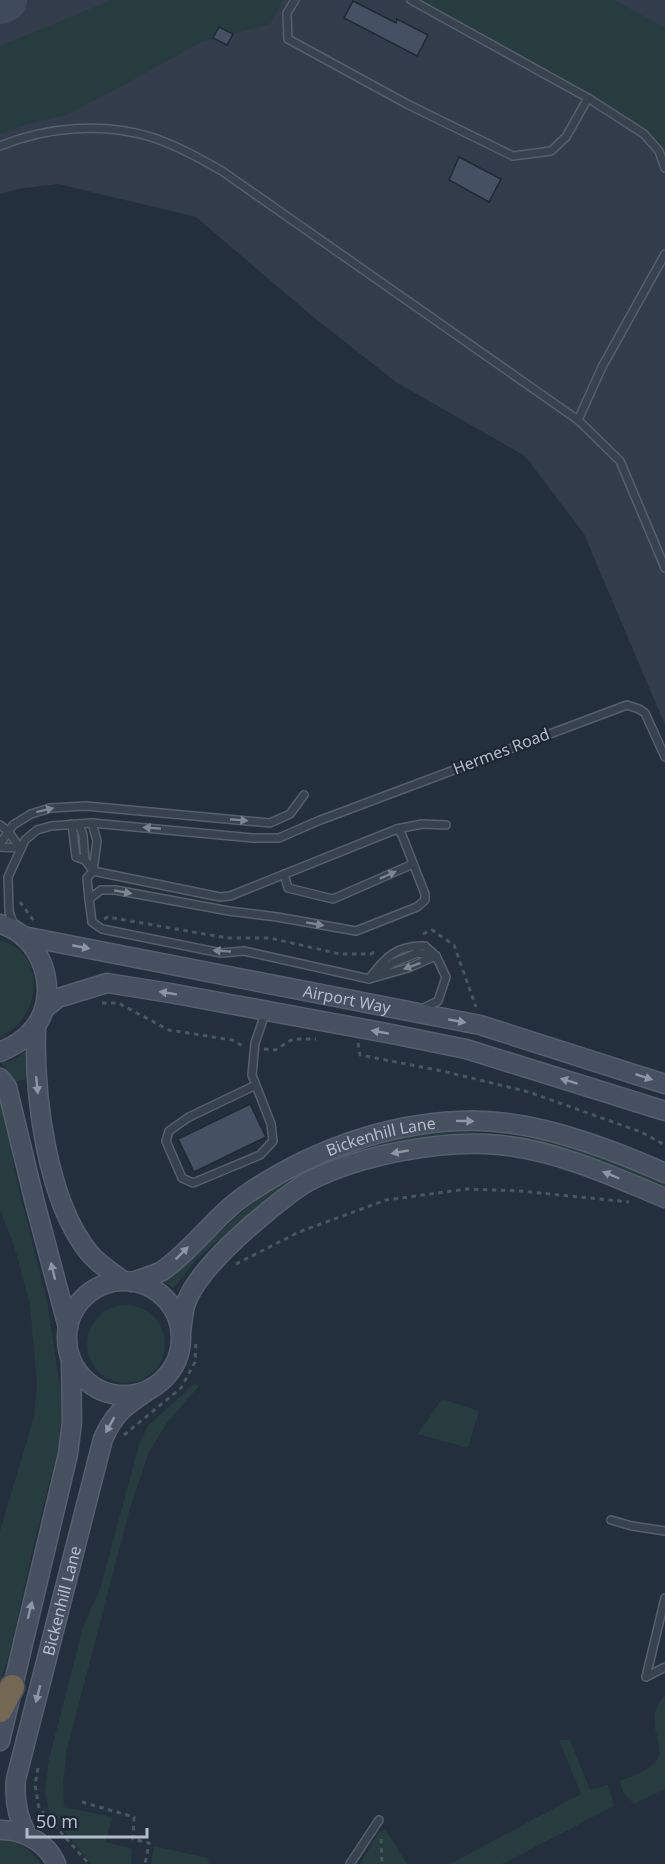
<svg xmlns="http://www.w3.org/2000/svg" width="665" height="1864" viewBox="0 0 665 1864" font-family="'Noto Sans',sans-serif">
<rect width="100%" height="100%" fill="#242f3e"/>
<path fill="#323c4b" d="M0,0H665V725L584,534L525,456L396,382L312,316L196,217L58,184L18,189L0,194Z"/>
<g fill="#263c3f">
<path d="M112,0H283L270,24L201,42L118,88L66,115L27,124L0,134V46Z"/>
<path d="M411,0H614L665,28V168L659,151L644,134Z"/>
<path d="M0,940C48,954 42,1018 0,1037Z"/>
<path d="M25,1052L26,1079L13,1082L8,1071L1,1063L14,1060Z"/>
<path d="M0,1098L9,1133L15,1173L48,1306L63,1408L59,1445L32,1551L12,1645L0,1683V1531L34,1417L37,1384L30,1305L14,1245L0,1210Z"/>
<path d="M466,1132C497,1134 527,1136 557,1143C594,1152 630,1169 665,1184V1190L509,1140L311,1173L266,1199L195,1261L173,1289L164,1281L260,1196L333,1157L386,1141L422,1134Z"/>
<circle cx="126" cy="1344" r="39"/>
<path d="M195,1383L198,1387L166,1424L149,1452L130,1508L67,1749L63,1782L64,1807L112,1817L106,1842L132,1849L131,1864H92L50,1814L45,1792L49,1759L83,1627L100,1589L139,1445L148,1426Z"/>
<path d="M442,1399L479,1411L468,1448L418,1434Z"/>
<path d="M665,1696V1789L634,1804L623,1792L620,1781C633,1776 650,1771 658,1759C665,1743 642,1717 665,1696Z"/>
<path d="M559,1740H570L590,1790L608,1785L614,1806L502,1864H450L581,1794Z"/>
<path d="M385,1829L407,1864H360L378,1833Z"/>
<path d="M0,1839C19,1841 30,1850 41,1864H0Z"/>
<path d="M154,1846L207,1858L209,1864H151Z"/>
</g>
<g fill="none" stroke-linecap="round" stroke-linejoin="round">
<path stroke="#3f4a5a" stroke-width="44" d="M0,2L5,0"/>
</g>
<g fill="#455162" stroke="#1f2835" stroke-width="1.5">
<path d="M353,1L396,23L397,19L428,35L417,56L344,18Z"/>
<path d="M219,27L233,34L227,45L213,38Z"/>
<path d="M459,157L501,179L489,202L449,180Z"/>
<path d="M250,1104L266,1137L194,1172L178,1139Z"/>
</g>
<g fill="none" stroke-linecap="round" stroke-linejoin="round">
<defs>
<g id="lane">
<path d="M295,0L287,13L288,39L407,104L513,156L551,151L566,137L588,98"/>
<path d="M411,0L588,98L644,134L659,151L665,168"/>
<path d="M0,146C46,127 103,122 151,137C176,145 199,158 222,171L578,420"/>
<path d="M665,254L602,367L578,420L620,461L665,568"/>
<path d="M92,823L97,841L93,871L220,897L230,896L397,829L402,835L425,894V900L417,907L356,931L277,917L229,911L115,890H101L89,899L92,922L102,929L221,953L244,951L369,979L408,968L436,956L446,977L438,1001L422,1009"/>
<path d="M72,824L76,857L85,860"/>
<path d="M79,824L83,835L85,860L93,871L87,878L89,899"/>
<path d="M0,825L8,831L20,848"/>
<path d="M397,829L422,824L446,825"/>
<path d="M0,844L13,825L31,814L50,808L86,806L270,823L290,814L304,795"/>
<path d="M0,847L20,848"/>
<path d="M284,874L288,888L333,899L413,864"/>
<path d="M15,927L9,912L8,877L25,840L37,830L51,826L92,823L253,838H279L318,821L627,705L639,709L645,713L665,757"/>
<path d="M375,975L393,963L417,953L436,956"/>
<path d="M369,979C385,957 397,945 425,946L436,956"/>
<path d="M256,1085L189,1117L169,1131L166,1141L182,1178L193,1183L260,1155L273,1141L271,1124L252,1075L255,1043L266,1011"/>
<path d="M611,1520L632,1526L665,1531"/>
<path d="M665,1598L646,1677L665,1667"/>
<path d="M350,1864L379,1820"/>
</g>
<g id="secondary">
<path d="M0,924C42,935 62,993 34,1028C25,1040 13,1046 0,1052"/>
<path id="s1" d="M23,936L480,1025L665,1084"/>
<path d="M44,1009L58,998L107,983L170,993L392,1034L466,1049L665,1111"/>
<path d="M36,1027C34,1094 46,1202 91,1255C100,1265 113,1273 123,1281"/>
<path d="M0,1078L7,1087L35,1203L68,1327"/>
<circle cx="124" cy="1338" r="57"/>
<path id="s2" d="M132,1282C142,1278 153,1276 162,1271C193,1250 217,1213 250,1192C311,1151 385,1124 459,1121C527,1117 604,1146 665,1173"/>
<path d="M181,1333C182,1324 183,1314 185,1306C193,1278 233,1241 255,1222C272,1208 290,1192 309,1181C361,1155 443,1139 500,1145C558,1151 612,1176 665,1198"/>
<path d="M0,1741L68,1454L72,1422L71,1360"/>
<path d="M0,1830C22,1829 48,1843 56,1864"/>
<path id="s3" d="M27,1835C17,1817 14,1800 16,1779L103,1439C116,1409 128,1405 153,1387"/>
</g>
<path id="highway" d="M0,1710L12,1687"/>
</defs>
<use href="#lane" stroke="#565f6c" stroke-width="10"/>
<use href="#secondary" stroke="#565f6c" stroke-width="21"/>
<use href="#highway" stroke="#434c59" stroke-width="27"/>
<g stroke="#44595c" stroke-width="3" stroke-dasharray="4.5 4.5" stroke-linecap="butt">
<path d="M20,902L34,921"/>
<path d="M104,919L108,917L227,938H270L340,954H370L378,951"/>
<path d="M423,934L432,930L454,945L476,1007"/>
<path d="M102,1003H118L169,1030L232,1040L245,1047"/>
<path d="M358,1043L360,1055L442,1071L529,1092L641,1132L665,1145"/>
<path d="M264,1049L275,1050L293,1039H316"/>
<path d="M236,1264L299,1232L386,1200L467,1189L520,1191L629,1202"/>
<path d="M124,1435L181,1388L195,1362L196,1340"/>
<path d="M38,1768L35,1785L39,1808L89,1864"/>
<path d="M82,1802L134,1817L133,1839L149,1843L145,1864"/>
<path d="M381,1839L382,1864"/>
</g>
<use href="#lane" stroke="#38414e" stroke-width="7"/>
<use href="#secondary" stroke="#465061" stroke-width="18"/>
<use href="#highway" stroke="#746855" stroke-width="24"/>
</g>
<defs><path id="oneway-solid" d="M-6-.8H1V-3.2L6.5 0L1 3.2V.8H-6Z" transform="scale(1.5)"/></defs>
<g fill="#7c8592">
<use href="#oneway-solid" transform="translate(45 810) rotate(-14)"/>
<use href="#oneway-solid" transform="translate(239 820) rotate(5)"/>
<use href="#oneway-solid" transform="translate(152 828) rotate(-176)"/>
<use href="#oneway-solid" transform="translate(388 875) rotate(-24)"/>
<use href="#oneway-solid" transform="translate(123 892) rotate(10)"/>
<use href="#oneway-solid" transform="translate(315 924) rotate(10)"/>
<use href="#oneway-solid" transform="translate(222 951) rotate(-176)"/>
<use href="#oneway-solid" transform="translate(412 966) rotate(160)"/>
</g>
<g fill="#8e96a5">
<use href="#oneway-solid" transform="translate(81 947) rotate(11)"/>
<use href="#oneway-solid" transform="translate(168 993) rotate(-171)"/>
<use href="#oneway-solid" transform="translate(457 1021) rotate(10)"/>
<use href="#oneway-solid" transform="translate(380 1032) rotate(-170)"/>
<use href="#oneway-solid" transform="translate(644 1077) rotate(18)"/>
<use href="#oneway-solid" transform="translate(569 1081) rotate(-163)"/>
<use href="#oneway-solid" transform="translate(37 1085) rotate(84)"/>
<use href="#oneway-solid" transform="translate(465 1121) rotate(1)"/>
<use href="#oneway-solid" transform="translate(400 1152) rotate(170)"/>
<use href="#oneway-solid" transform="translate(611 1175) rotate(-157)"/>
<use href="#oneway-solid" transform="translate(182 1253) rotate(-45)"/>
<use href="#oneway-solid" transform="translate(53 1271) rotate(-104)"/>
<use href="#oneway-solid" transform="translate(110 1425) rotate(119)"/>
<use href="#oneway-solid" transform="translate(30 1610) rotate(-76)"/>
<use href="#oneway-solid" transform="translate(38 1694) rotate(104)"/>
</g>
<g text-anchor="middle" dominant-baseline="central" stroke-width="4.5" stroke-linejoin="round" paint-order="stroke">
<g font-size="16" fill="#b4bcc9" stroke="#1d2633">
<text transform="translate(501 751) rotate(-21)">Hermes Road</text>
<text stroke="none"><textPath href="#s1" startOffset="330">Airport Way</textPath></text>
<text stroke="none"><textPath href="#s2" startOffset="294">Bickenhill Lane</textPath></text>
<text stroke="none"><textPath href="#s3" startOffset="242">Bickenhill Lane</textPath></text>
</g>
</g>
<path d="M27 1828v9h120v-9" fill="none" stroke="#b4bcc9" stroke-width="3"/>
<text x="36" y="1828" font-size="18" fill="#b4bcc9" stroke="#1d2633" stroke-width="4.5" paint-order="stroke">50 m</text>
</svg>
